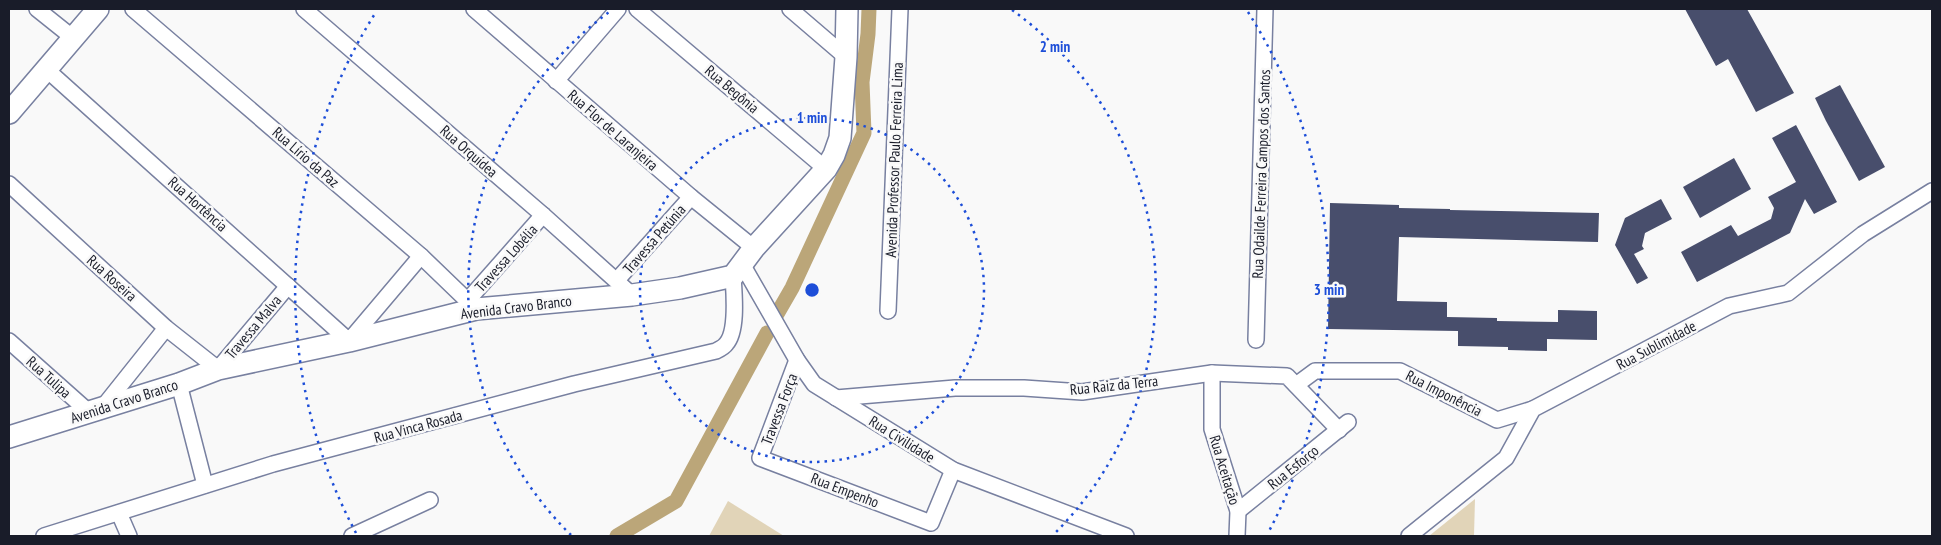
<svg xmlns="http://www.w3.org/2000/svg" width="1941" height="545" viewBox="0 0 1941 545" font-family="'PT Sans Narrow',sans-serif">
<rect width="100%" height="100%" fill="#f9f9f9"/>
<g fill="#e1d4b8">
<path d="M1475,499L1474,536H1429Z"/>
<path d="M728,501L784,536H709Z"/>
</g>
<g fill="none" stroke-linecap="round" stroke-linejoin="round">
<g stroke="#bba679" stroke-width="15">
<path d="M777,314L792,288L864,133L862,82L868,34L869,9"/>
<path d="M617,536L676,501L767,333"/>
</g>
</g>
<g fill="#484e6c">
<path d="M1685,9H1747L1794,93L1756,112L1728,59L1716,66Z"/>
<path d="M1840,85L1885,167L1859,181L1826,121L1815,98Z"/>
<path d="M1796,125L1837,202L1814,214L1805,199L1790,233L1697,282L1681,252L1731,225L1738,236L1771,219L1774,208L1768,197L1796,182L1772,138Z"/>
<path d="M1734,158L1751,189L1700,218L1683,187Z"/>
<path d="M1661,199L1672,219L1645,233L1642,246L1644,249L1634,254L1648,278L1637,284L1615,245L1625,218Z"/>
<path d="M1330,203L1399,205V208L1450,209V210L1599,213L1598,242L1399,237L1397,301L1447,302V317L1497,318V321L1558,322V310L1597,311V340L1547,339V351L1508,350V347L1458,346V331L1328,329Z"/>
</g>
<g fill="none" stroke-linecap="round" stroke-linejoin="round">
<defs>
<g id="street">
<path d="M37,9L72,37"/>
<path d="M133,9L421,256L476,309"/>
<path d="M304,9L543,215L632,295"/>
<path d="M474,9L691,197L754,248"/>
<path d="M637,9L826,169"/>
<path d="M790,9L846,57"/>
<path d="M46,69L349,341L421,256"/>
<path d="M556,81L618,9"/>
<path d="M9,184L166,328L218,369L288,286"/>
<path d="M742,264L797,360L814,384L953,470L1126,536"/>
<path d="M617,280L691,197"/>
<path d="M468,300L543,215"/>
<path d="M888,311L900,9"/>
<path d="M1256,340L1265,9"/>
<path d="M9,341L90,413"/>
<path d="M797,360L760,458L931,523L953,470"/>
<path d="M1212,373V429L1238,511L1237,536"/>
<path d="M179,384L205,485"/>
<path d="M1296,385L1315,371H1400L1497,420L1533,409"/>
<path d="M836,398L955,388H1024L1082,392L1212,373L1287,376L1339,430"/>
<path d="M103,407L166,328"/>
<path d="M1238,511L1348,422"/>
<path d="M119,513L129,536"/>
<path d="M44,536L273,464L574,384L716,351C720,349 724,347 726,344C738,331 734,293 733,276"/>
<path d="M352,536L430,500"/>
<path d="M1409,536L1506,458L1533,409L1729,306L1788,293L1863,234L1932,191"/>
</g>
<g id="secondary">
<path d="M9,113L98,9"/>
<path d="M9,437L179,384L218,369L349,341L476,309L632,295L680,288L733,276L754,248L826,169L834,155L840,138L846,57L847,9"/>
</g>
</defs>
<use href="#street" stroke="#7880a0" stroke-width="18"/>
<use href="#secondary" stroke="#7880a0" stroke-width="24"/>
<use href="#street" stroke="#fff" stroke-width="15"/>
<use href="#secondary" stroke="#fff" stroke-width="21"/>
</g>
<g fill="none" stroke="#1d4ed8" stroke-width="2.5" stroke-dasharray="2.5 5">
<circle cx="812" cy="290" r="172"/>
<path d="M571 535A344 344 0 0 1 612 10M1012 10A344 344 0 0 1 1053 535"/>
<path d="M356 533A517 517 0 0 1 376 12M1248 12A517 517 0 0 1 1268 533"/>
</g>
<g text-anchor="middle" dominant-baseline="central" stroke-width="5" stroke-linejoin="round" paint-order="stroke">
<g font-size="15" fill="#191c29" stroke="#f9f9f9">
<text transform="translate(732 89) rotate(40)">Rua Begônia</text>
<text transform="translate(613 130) rotate(41)">Rua Flor de Laranjeira</text>
<text transform="translate(469 151) rotate(41)">Rua Orquídea</text>
<text transform="translate(306 157) rotate(41)">Rua Lírio da Paz</text>
<text transform="translate(894 160) rotate(-88)">Avenida Professor Paulo Ferreira Lima</text>
<text transform="translate(1261 174) rotate(-88)">Rua Odailde Ferreira Campos dos Santos</text>
<text transform="translate(198 204) rotate(42)">Rua Hortência</text>
<text transform="translate(654 239) rotate(-49)">Travessa Petúnia</text>
<text transform="translate(506 258) rotate(-48)">Travessa Lobélia</text>
<text transform="translate(112 278) rotate(42)">Rua Roseira</text>
<text transform="translate(516 307) rotate(-7)">Avenida Cravo Branco</text>
<text transform="translate(253 327) rotate(-50)">Travessa Malva</text>
<text transform="translate(1656 345) rotate(-28)">Rua Sublimidade</text>
<text transform="translate(49 377) rotate(42)">Rua Tulipa</text>
<text transform="translate(1114 385) rotate(-6)">Rua Raiz da Terra</text>
<text transform="translate(1444 393) rotate(27)">Rua Imponência</text>
<text transform="translate(124 401) rotate(-18)">Avenida Cravo Branco</text>
<text transform="translate(779 409) rotate(-69)">Travessa Força</text>
<text transform="translate(418 426) rotate(-15)">Rua Vinca Rosada</text>
<text transform="translate(902 439) rotate(32)">Rua Civilidade</text>
<text transform="translate(1293 467) rotate(-39)">Rua Esforço</text>
<text transform="translate(1225 470) rotate(73)">Rua Aceitação</text>
<text transform="translate(845 490) rotate(21)">Rua Empenho</text>
</g>
</g>
<circle cx="812" cy="290" r="8" fill="#1d4ed8" stroke="#f9f9f9" stroke-width="2.5"/>
<g font-size="15" text-anchor="middle" font-weight="bold" fill="#1d4ed8" stroke="#f9f9f9" stroke-width="5" stroke-linejoin="round" paint-order="stroke">
<text x="1055" y="52">2 min</text>
<text x="812" y="123">1 min</text>
<text x="1329" y="295">3 min</text>
</g>
<rect width="1941" height="545" fill="none" stroke="#191c29" stroke-width="20"/>
</svg>
